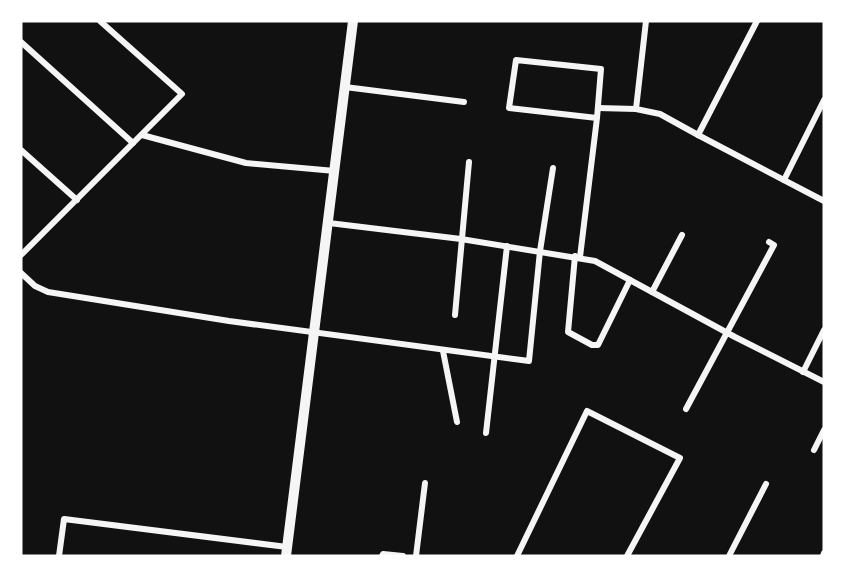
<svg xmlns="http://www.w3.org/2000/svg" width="845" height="577" viewBox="0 0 845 577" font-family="'Exo 2',sans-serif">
<rect width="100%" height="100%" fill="#111"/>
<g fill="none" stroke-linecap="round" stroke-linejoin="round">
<g stroke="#f5f5f5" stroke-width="6">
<path d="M646,21L636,109L660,114L698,135"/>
<path d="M757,21L698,135L824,201"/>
<path d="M21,42L133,143"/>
<path d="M345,87L464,102"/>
<path d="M598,108L636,109"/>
<path d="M142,135L246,163L335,171"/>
<path d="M21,150L77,200"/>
<path d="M784,180L824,100"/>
<path d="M329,223L461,239L595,261L735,337L824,382"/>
<path d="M21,255L182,94L100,21"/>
<path d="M575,256L568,332L592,345H598L630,280"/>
<path d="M580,257L597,118L601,69L516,60L509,108L597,118"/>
<path d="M21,273L35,286L48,292L229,321L529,361L540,251L553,168"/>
<path d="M652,292L682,235"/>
<path d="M455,315L469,162"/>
<path d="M443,351L457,422"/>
<path d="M803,372L824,330"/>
<path d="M686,409L774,245L769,242"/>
<path d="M486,433L507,246"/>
<path d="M814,450L824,430"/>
<path d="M59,556L64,519L287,547"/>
<path d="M382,556L383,554L403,556"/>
<path d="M416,556L425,483"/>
<path d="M517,556L587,411L680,458L627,556"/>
<path d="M729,556L766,484"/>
<path d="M823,556L824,553"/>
</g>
<path stroke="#f5f5f5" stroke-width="10" d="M286,556L353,21"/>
</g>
<rect width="845" height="577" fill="none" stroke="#ffffff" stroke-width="45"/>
</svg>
